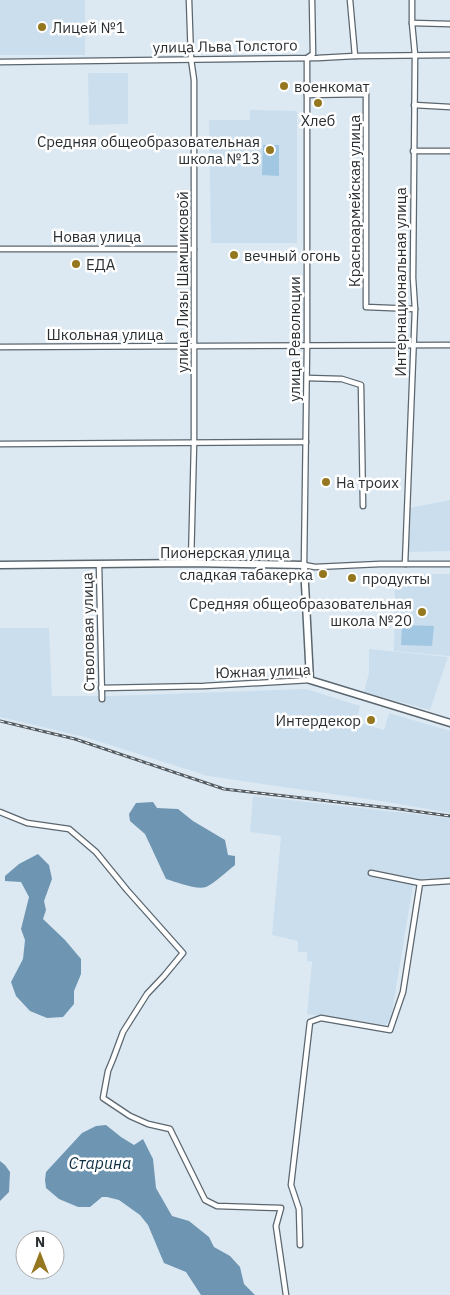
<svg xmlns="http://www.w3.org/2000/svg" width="450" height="1295" viewBox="0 0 450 1295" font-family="'IBM Plex Sans',sans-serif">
<rect width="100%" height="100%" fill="#dce9f3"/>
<g fill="#cbdeed">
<rect x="0" y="0" width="85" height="55"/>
<path d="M88,73H128V124L89,125Z"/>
<path d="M250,110L297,111V243H211L209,120H250Z"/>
<path d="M450,500V551L409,552V508Z"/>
<path d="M395,574H450V656L394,651Z"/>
<path d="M0,628H49L52,696H111L306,689L360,706L356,722L384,730L389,713L450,731V813L381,801L208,776L85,737L0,717Z"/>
<path d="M369,649L448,657L430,710L364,692L369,673Z"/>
<path d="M253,796L450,818V878L414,879L391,1018L386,1025L307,1014L312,962L307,961V952H298V941L272,935L281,836L250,832Z"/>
</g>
<g fill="#a1c7e2">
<path d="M263,145H279V176L262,175Z"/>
<path d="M402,625L434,626L432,646L401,645Z"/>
</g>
<g fill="#6e95b1">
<path d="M153,802L157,808L178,809L193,821L225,840L228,855L235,856V865C226,872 216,882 206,887C196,890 176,882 166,879L145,834L130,821L129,814L136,803Z"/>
<path d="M38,854L49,865L52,879L44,901L46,910L43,919L65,940L81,959V974L74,991V1004L63,1017L47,1018L30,1011L16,996L11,982L23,959L25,940L21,929L29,897L21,882L5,881V876L19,864Z"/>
<path d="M106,1125L121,1137L134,1145L143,1139L153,1159L156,1188L172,1216L189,1221L209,1237L214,1247L230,1256L240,1267L244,1284L255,1295H201L186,1272L164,1263L148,1225L140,1215L119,1200L107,1197H102L90,1207H78L59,1199L46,1188L45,1180L46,1172L82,1133L96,1126Z"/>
<path d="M0,1161L5,1165L10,1172L9,1192L0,1201Z"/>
</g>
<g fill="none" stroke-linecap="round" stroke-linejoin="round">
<defs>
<g id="street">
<path d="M189,0L191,59L194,80V443L191,563"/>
<path d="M312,0L313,54L307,58V346L304,565L315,567L380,564H450"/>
<path d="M350,0L355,56"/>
<path d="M412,23L450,24"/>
<path d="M0,62L318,58L355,56L450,55"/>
<path d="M307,95L366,94V307L415,309"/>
<path d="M414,105L450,107"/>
<path d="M413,151H450"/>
<path d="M0,249H194"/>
<path d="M0,347L450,345"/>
<path d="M307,378L342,379L361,385L363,506"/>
<path d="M0,444L306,442"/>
<path d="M99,564L102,699"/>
<path d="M405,564L415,309L413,278L415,55L412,23V0"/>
<path d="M101,688L204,686L310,680"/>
<path d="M0,812L27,823L69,829L96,852L127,890L183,953L164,976L147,994L123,1032L113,1059L108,1071L103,1098L130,1116L148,1124L170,1129L205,1200L217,1206L281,1208L276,1226L286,1295"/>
<path d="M371,873L420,883"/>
<path d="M300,1245L299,1209L291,1185L310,1022L321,1018L390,1030L403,992L420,883L450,881"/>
</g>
<path id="secondary" d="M0,565L191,563L304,565L310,680L450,723"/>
</defs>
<use href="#street" stroke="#5b666e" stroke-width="7"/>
<use href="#secondary" stroke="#5b666e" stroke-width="9"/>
<use href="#street" stroke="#fff" stroke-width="4.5"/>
<use href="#secondary" stroke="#fff" stroke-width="6"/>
<defs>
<path id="rail" d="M0,721L75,739L224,789L399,809L450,816"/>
</defs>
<use href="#rail" stroke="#555c61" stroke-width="3"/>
<use href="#rail" stroke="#fff" stroke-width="1" stroke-dasharray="4" stroke-linecap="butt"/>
</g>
<g fill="#94771f" stroke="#fff" stroke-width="2">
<circle cx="42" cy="27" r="5"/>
<circle cx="284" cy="86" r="5"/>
<circle cx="318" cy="103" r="5"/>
<circle cx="270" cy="150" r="5"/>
<circle cx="234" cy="255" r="5"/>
<circle cx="76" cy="264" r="5"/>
<circle cx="326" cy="482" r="5"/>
<circle cx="323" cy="574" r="5"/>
<circle cx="352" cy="578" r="5"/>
<circle cx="422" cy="612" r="5"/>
<circle cx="371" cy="720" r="5"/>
</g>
<g text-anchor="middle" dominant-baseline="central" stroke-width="5" stroke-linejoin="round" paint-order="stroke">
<g font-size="15" fill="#2a2f32" stroke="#fff" text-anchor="start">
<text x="52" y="27">Лицей №1</text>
<text x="294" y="86">военкомат</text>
<text x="318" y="120" text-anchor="middle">Хлеб</text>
<text x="260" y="141" text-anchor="end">Средняя общеобразовательная<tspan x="260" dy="17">школа №13</tspan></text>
<text x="244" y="255">вечный огонь</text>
<text x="86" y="264">ЕДА</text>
<text x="336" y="482">На троих</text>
<text x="313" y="574" text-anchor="end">сладкая табакерка</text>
<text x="362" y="578">продукты</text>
<text x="412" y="603" text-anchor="end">Средняя общеобразовательная<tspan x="412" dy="17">школа №20</tspan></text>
<text x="361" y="720" text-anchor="end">Интердекор</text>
</g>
<g font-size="15" fill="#2a2f32" stroke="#fff">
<text transform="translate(225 46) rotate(-1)">улица Льва Толстого</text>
<text transform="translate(354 201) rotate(-90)">Красноармейская улица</text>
<text x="97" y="236">Новая улица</text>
<text transform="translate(182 282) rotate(-90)">улица Лизы Шамшиковой</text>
<text transform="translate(400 282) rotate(-90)">Интернациональная улица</text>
<text x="105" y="334">Школьная улица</text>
<text transform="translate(294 339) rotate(-90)">улица Революции</text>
<text x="225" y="552">Пионерская улица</text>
<text transform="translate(88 632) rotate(-91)">Стволовая улица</text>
<text transform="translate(263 671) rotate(-2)">Южная улица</text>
</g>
<g font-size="16" font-style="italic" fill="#0d2f44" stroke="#fff">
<text x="100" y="1163">Cтарина</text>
</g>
</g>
<g transform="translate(40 1255)"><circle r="24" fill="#ffffff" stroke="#aaacad"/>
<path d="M0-4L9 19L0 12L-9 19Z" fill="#94771f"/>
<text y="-8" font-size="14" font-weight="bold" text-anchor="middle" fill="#2a2f32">N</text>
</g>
</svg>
